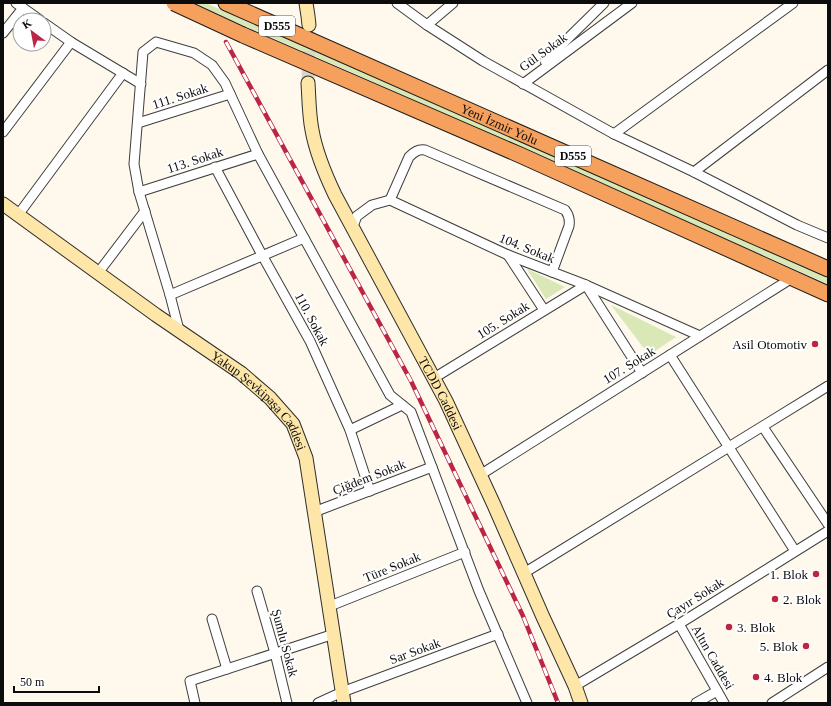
<svg xmlns="http://www.w3.org/2000/svg" width="831" height="706" viewBox="0 0 831 706" font-family="'Times New Roman',serif">
<rect width="100%" height="100%" fill="#fff8ec"/>
<g fill="#d9e8b6">
<path d="M192,3H206L252,24L338,59L828,277V284L335,65Z"/>
<path d="M527,269L565,287L546,299Z"/>
<path d="M611,305L676,337L649,355Z"/>
</g>
<g fill="none" stroke-linecap="round" stroke-linejoin="round">
<path stroke="#dbd5ca" stroke-width="13" stroke-dasharray="13 6" stroke-linecap="butt" d="M308,83L309,31"/>
<defs>
<g id="minor">
<path d="M16,3L40,20"/>
<path d="M397,3L427,25L483,61L614,134L694,172L797,225L828,238"/>
<path d="M44,23L71,42L141,84"/>
<path d="M427,25L453,3"/>
<path d="M3,33L23,8"/>
<path d="M545,61L604,3"/>
<path d="M523,84L632,3"/>
<path d="M138,123L230,94"/>
<path d="M3,132L71,42"/>
<path d="M614,134L793,3"/>
<path d="M215,167L262,255L310,341L350,430L370,491"/>
<path d="M694,172L828,70"/>
<path d="M139,192L258,154"/>
<path d="M390,200L409,157C414,152 418,149 425,150L565,210C569,215 570,220 569,226L552,272"/>
<path d="M18,215L123,73"/>
<path d="M353,226L357,216L372,205L390,200L508,255L586,285L700,336"/>
<path d="M508,255L544,310"/>
<path d="M98,273L145,211"/>
<path d="M170,295L304,238"/>
<path d="M179,330L170,295L139,192L134,164L143,52L156,42L194,53L212,65L225,83L258,154L390,395L411,412L479,591L527,703"/>
<path d="M670,355L795,551"/>
<path d="M434,378L586,285L642,373"/>
<path d="M763,427L828,524"/>
<path d="M350,430L402,405"/>
<path d="M480,475L792,278"/>
<path d="M314,512L432,467"/>
<path d="M524,573L828,386"/>
<path d="M257,591L275,653L287,703"/>
<path d="M330,606L465,552"/>
<path d="M212,619L227,669"/>
<path d="M679,624L724,703"/>
<path d="M575,686L679,624L828,531"/>
<path d="M195,703L190,681L334,634"/>
<path d="M318,703L342,692L498,634"/>
<path d="M696,703L717,691"/>
<path d="M772,703L828,667"/>
</g>
<g id="secondary">
<path d="M306,3L308,16L309,25"/>
<path id="s1" d="M308,83C309,98 309,115 312,130C316,153 325,174 335,195L446,401L494,505L543,617L575,686L581,703"/>
<path id="s2" d="M3,204L156,315L241,373L270,398L293,424L306,458L344,703"/>
</g>
<g id="trunk">
<path id="s3" d="M226,3L828,269"/>
<path d="M243,35L520,155L828,294"/>
</g>
</defs>
<use href="#minor" stroke="#3f3f3f" stroke-width="11"/>
<use href="#secondary" stroke="#2e2e2e" stroke-width="15"/>
<use href="#trunk" stroke="#1d1d1d" stroke-width="17"/>
<use href="#minor" stroke="#fff" stroke-width="9"/>
<use href="#secondary" stroke="#fee6a8" stroke-width="13"/>
<use href="#trunk" stroke="#f5a05d" stroke-width="15"/>
<defs>
<path id="rail" d="M226,42L411,381L523,616L558,703"/>
</defs>
<use href="#rail" stroke="#bb2646" stroke-width="4.5"/>
<use href="#rail" stroke="#fff" stroke-width="3" stroke-dasharray="9" stroke-linecap="butt"/>
<defs>
<path id="trunk-bridge" d="M174,3L243,35"/>
</defs>
<use href="#trunk-bridge" stroke="#1d1d1d" stroke-width="17" stroke-linecap="butt"/>
<use href="#trunk-bridge" stroke="#f5a05d" stroke-width="15"/>
</g>
<g fill="#bb2646" stroke="#fff" stroke-width="1.5">
<circle cx="815" cy="344" r="4"/>
<circle cx="816" cy="574" r="4"/>
<circle cx="775" cy="599" r="4"/>
<circle cx="729" cy="627" r="4"/>
<circle cx="806" cy="646" r="4"/>
<circle cx="756" cy="677" r="4"/>
</g>
<g text-anchor="middle" dominant-baseline="central" stroke-width="4" stroke-linejoin="round" paint-order="stroke">
<g fill="#fff" stroke="#555" stroke-width="1">
<rect x="259" y="16" width="36" height="20" rx="3"/>
<rect x="555" y="146" width="36" height="20" rx="3"/>
</g>
<g font-size="12" font-weight="bold" fill="#0c0c0c">
<text x="277" y="26">D555</text>
<text x="573" y="156">D555</text>
</g>
<g font-size="13" fill="#0c0c0c" stroke="#fff">
<text transform="translate(543 52) rotate(-36)">Gül Sokak</text>
<text transform="translate(180 96) rotate(-18)">111. Sokak</text>
<text stroke="none"><textPath href="#s3" startOffset="299">Yeni İzmir Yolu</textPath></text>
<text transform="translate(195 160) rotate(-18)">113. Sokak</text>
<text transform="translate(527 248) rotate(22)">104. Sokak</text>
<text transform="translate(312 319) rotate(62)">110. Sokak</text>
<text transform="translate(503 320) rotate(-32)">105. Sokak</text>
<text transform="translate(629 365) rotate(-32)">107. Sokak</text>
<text stroke="none"><textPath href="#s1" startOffset="341">TCDD Caddesi</textPath></text>
<text stroke="none"><textPath href="#s2" startOffset="325">Yakup Şevkipaşa Caddesi</textPath></text>
<text transform="translate(369 477) rotate(-21)">Çiğdem Sokak</text>
<text transform="translate(392 567) rotate(-22)">Türe Sokak</text>
<text transform="translate(695 598) rotate(-32)">Çayır Sokak</text>
<text transform="translate(285 643) rotate(75)">Şumlu Sokak</text>
<text transform="translate(415 651) rotate(-20)">Sar Sokak</text>
<text transform="translate(713 657) rotate(60)">Altın Caddesi</text>
</g>
<g font-size="13" fill="#0c0c0c" stroke="#fff" text-anchor="end">
<text x="807" y="344">Asil Otomotiv</text>
<text x="808" y="574">1. Blok</text>
<text x="783" y="599" text-anchor="start">2. Blok</text>
<text x="737" y="627" text-anchor="start">3. Blok</text>
<text x="798" y="646">5. Blok</text>
<text x="764" y="677" text-anchor="start">4. Blok</text>
</g>
</g>
<rect width="831" height="706" fill="none" stroke="#0c0c0c" stroke-width="8"/>
<g transform="translate(32 32) rotate(328)"><circle r="19" fill="#ffffff" stroke="#9e9e9e"/>
<path d="M0-3L7 15L0 10L-7 15Z" fill="#bb2646"/>
<text y="-6" font-size="11" font-weight="bold" text-anchor="middle" fill="#0c0c0c">K</text>
</g>
<path d="M14 686v6h85v-6" fill="none" stroke="#0c0c0c" stroke-width="2"/>
<text x="20" y="686" font-size="12" fill="#0c0c0c" stroke="#ffffff" stroke-width="3" paint-order="stroke">50 m</text>
</svg>
